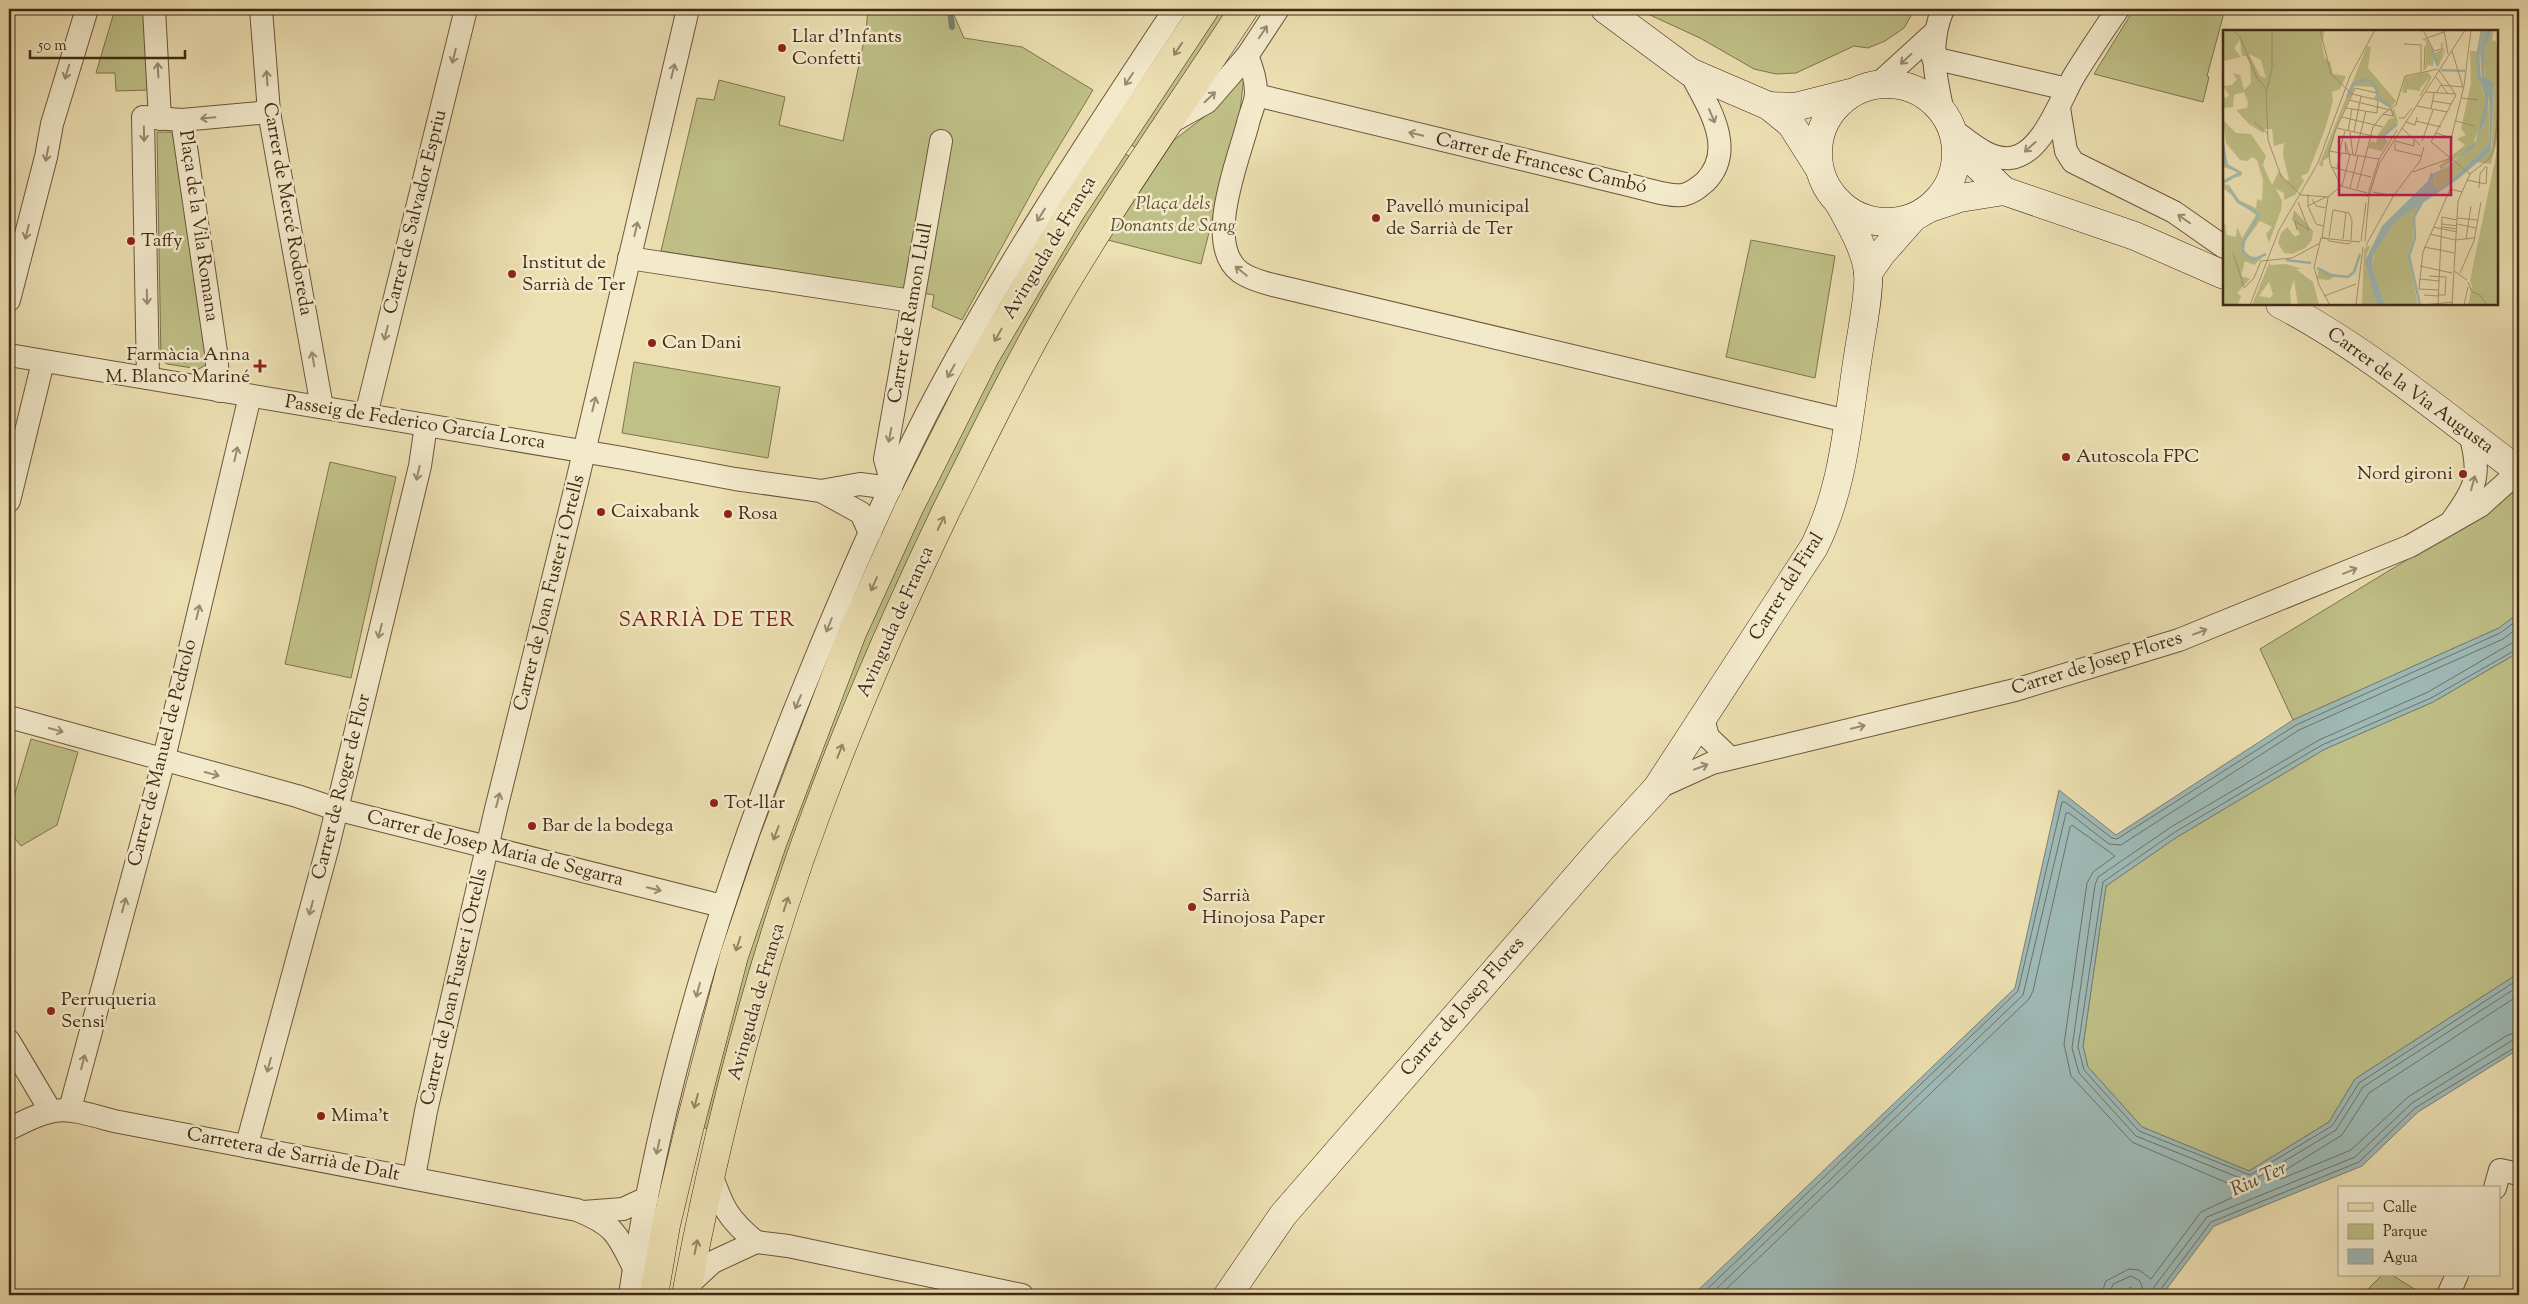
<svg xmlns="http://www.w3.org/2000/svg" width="2528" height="1304" viewBox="0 0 2528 1304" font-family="'Sorts Mill Goudy',serif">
<rect width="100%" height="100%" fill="#ecdfb1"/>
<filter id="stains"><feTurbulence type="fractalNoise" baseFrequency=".004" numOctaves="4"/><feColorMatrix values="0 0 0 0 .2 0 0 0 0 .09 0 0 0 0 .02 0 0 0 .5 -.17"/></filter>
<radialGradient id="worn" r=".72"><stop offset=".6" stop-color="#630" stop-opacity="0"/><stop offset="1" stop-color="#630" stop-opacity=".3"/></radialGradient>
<g fill="#bfc087" stroke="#80744e">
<path d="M115,9H146L149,90L116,91L115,73H96Z"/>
<path d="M868,9H956L954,15L964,38L1022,47L1093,90L1038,181L962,320L932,307L934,295L661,251L697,98L714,100L719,80L785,97L779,125L843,141L866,31Z"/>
<path d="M1218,9H1231L1138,149L1128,143Z"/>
<path d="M1637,9H1915L1904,28L1885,41L1868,48L1854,46L1796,73L1776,74L1754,69L1700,38Z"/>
<path d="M2134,9H2225L2207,76L2209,77L2203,102L2094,74Z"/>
<path d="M1244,77L1240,111L1201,264L1108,240L1174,140L1204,117Z"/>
<path d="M157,132H177L209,363L199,369L167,364L161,360Z"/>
<path d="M1121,151L1132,158C1052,293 968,427 903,571L710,1129L700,1127L747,946L882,592L991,370Z"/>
<path d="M1751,240L1835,256L1815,378L1726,357Z"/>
<path d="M634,362L780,387L768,458L622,433Z"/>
<path d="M330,462L396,477L351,678L285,664Z"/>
<path d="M2519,482V613L2499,628L2293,720L2260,649L2494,507Z"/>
<path d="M2519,652V973L2355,1079L2329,1122L2249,1171L2142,1127L2088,1067L2083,1046L2106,886L2177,837L2325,749L2433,702Z"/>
<path d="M31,739L78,752L57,825L21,846L9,831V814Z"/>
<path d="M2382,1275H2392L2424,1295H2362Z"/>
</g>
<path fill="#9ebab7" stroke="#798076" d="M2519,613V652L2433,702L2325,749L2177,837L2106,886L2083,1046L2088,1067L2142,1127L2249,1171L2329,1122L2355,1079L2519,973V1049L2418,1112L2362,1166L2214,1226L2162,1295H2135L2131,1287L2117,1295H1693L2015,988L2059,790L2116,835L2293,720L2499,628Z"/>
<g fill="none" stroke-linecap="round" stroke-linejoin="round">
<g stroke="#707266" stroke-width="1">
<path d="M2519,642L2512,643L2428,692L2319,740L2171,827L2098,877L2095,885L2072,1048L2079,1073L2136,1136L2250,1182L2336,1130L2363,1087L2519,986"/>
<path d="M2519,648L2431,698L2322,745L2175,832L2103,882L2078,1047L2084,1070L2139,1131L2250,1175L2332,1126L2359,1083L2519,979"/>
<path d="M2519,995L2369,1093L2342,1135L2279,1174L2278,1178L2281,1179L2351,1150L2408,1097L2508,1035L2519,1032"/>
<path d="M1701,1295L2018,991L2062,802H2065L2112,838L2117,839L2296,725L2500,633L2519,619"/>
<path d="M1710,1295L2023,995L2066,813H2069L2109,844L2121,845L2299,730L2503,639L2519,627"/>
<path d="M1720,1295L2029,999L2033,991L2070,827L2072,825L2115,856L2093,872L2087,883L2064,1044L2071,1076L2132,1142L2246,1191L2201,1212L2151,1279L2139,1270L2129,1269L2106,1281L2101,1295"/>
<path d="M2109,1295L2113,1284L2131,1276L2140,1281L2145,1295"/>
<path d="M2152,1295L2154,1287L2207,1217L2355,1157L2412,1103L2511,1041L2519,1039"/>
<path d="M2158,1295L2160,1290L2211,1222L2359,1162L2415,1108L2519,1045"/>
</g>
<path stroke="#798076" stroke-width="6" d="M950,9L952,27"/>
<defs>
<g id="street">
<path d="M154,9L160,119"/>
<path d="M261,9L269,112L322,407"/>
<path d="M1943,9C1928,44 1935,76 1943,112"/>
<path d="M1247,56C1252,67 1256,80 1256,93C1256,102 1250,114 1248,123C1239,159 1203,244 1240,272C1250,279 1261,282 1273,285L1847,421"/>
<path d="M1933,58L2067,89"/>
<path d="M1877,85L1935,32"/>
<path d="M1256,95L1633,186C1646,189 1671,197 1683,195C1692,193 1698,188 1705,182C1738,149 1707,105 1690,72"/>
<path d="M2059,108L2066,151L2073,162L2174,212L2224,247"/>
<path d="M182,120L269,112"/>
<path d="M1169,123L1207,102L1247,56L1278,9"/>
<path d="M1953,130C1970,142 1988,160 2010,158C2042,155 2060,100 2074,76C2088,53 2103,31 2118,9"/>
<path d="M629,258L912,301"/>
<path d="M9,300L46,157L52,124L87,9"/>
<path d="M9,355L623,458L735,479L821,491L861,513L870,533"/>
<path d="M148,378L143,117L182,120L216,352L219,391"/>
<path d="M366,415L466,9"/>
<path d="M892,484L885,459L941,141"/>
<path d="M821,491L860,484L891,488"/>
<path d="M9,501L43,362"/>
<path d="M2453,519C2477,486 2481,475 2470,434"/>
<path d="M9,717L297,796L336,809L722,906"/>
<path d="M1703,718L1708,737L1730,758"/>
<path d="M1657,788L1712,763L2015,690L2179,640L2410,546L2480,506L2519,471"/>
<path d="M9,1041L50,1110"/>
<path d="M70,1109L160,775L250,396"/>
<path d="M9,1129C58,1104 62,1107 114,1121L577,1210C614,1225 617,1233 634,1268"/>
<path d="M248,1147L249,1137L328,846L420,466L426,425"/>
<path d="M711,1174C723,1208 728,1219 756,1242"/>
<path d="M414,1177L426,1111L496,809L576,486L688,9"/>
<path d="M2495,1188L2500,1170L2519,1174"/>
<path d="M583,1212L623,1209L647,1198"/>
<path d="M756,1242L788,1246L1022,1295"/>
<path d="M688,1285L713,1262L756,1242"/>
<path d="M630,1295C662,1078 729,867 813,665C848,580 885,495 927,413C1000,273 1088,141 1175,9"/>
<path d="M2448,1295L2457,1275"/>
</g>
<g id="secondary">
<path d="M1605,9L1690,72L1769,106L1791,124L1819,168"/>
<circle cx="1887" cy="153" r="69"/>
<path d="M1769,106L1795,107L1850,93"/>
<path d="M1956,145L2004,191"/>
<path d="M1930,208L1960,198L2004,191L2135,236L2224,275"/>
<path d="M1868,273L1882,253L1913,218"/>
<path d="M2280,304C2366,349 2441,413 2519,471"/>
<path d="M1228,1295L1283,1215L1602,848L1657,788L1814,547C1844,488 1848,420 1858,356C1861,335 1870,292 1868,273C1866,250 1850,223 1839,203"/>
</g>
<g id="primary">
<path d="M654,1295L666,1225L689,1129L734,956L773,841L852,633L909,508L985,357L1071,211L1205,9"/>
<path d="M686,1295C717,1131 759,966 818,809C856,707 900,607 947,509C984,435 1020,360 1062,289C1119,193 1183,102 1244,9"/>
</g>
</defs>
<use href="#street" stroke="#6c563c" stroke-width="24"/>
<use href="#secondary" stroke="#422915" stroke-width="29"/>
<use href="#primary" stroke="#422915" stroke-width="29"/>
<use href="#street" stroke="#f3eacc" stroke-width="22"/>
<use href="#secondary" stroke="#f3eacc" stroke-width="28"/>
<use href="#primary" stroke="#ecdfb1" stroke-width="28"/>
</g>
<defs><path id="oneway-shaft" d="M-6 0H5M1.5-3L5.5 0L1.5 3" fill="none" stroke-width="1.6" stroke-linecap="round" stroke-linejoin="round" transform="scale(1.25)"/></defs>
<g stroke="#9a8a70">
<use href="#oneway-shaft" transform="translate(1263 32) rotate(-56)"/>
<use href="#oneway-shaft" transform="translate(454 56) rotate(104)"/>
<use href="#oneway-shaft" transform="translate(1906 59) rotate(137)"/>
<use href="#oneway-shaft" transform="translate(158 70) rotate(-93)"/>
<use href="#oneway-shaft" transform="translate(673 71) rotate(-76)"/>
<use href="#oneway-shaft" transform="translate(67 72) rotate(107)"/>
<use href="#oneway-shaft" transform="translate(267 78) rotate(-94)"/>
<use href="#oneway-shaft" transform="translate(1129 79) rotate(124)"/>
<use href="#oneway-shaft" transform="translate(1210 97) rotate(-44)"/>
<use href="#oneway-shaft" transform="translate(1712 116) rotate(67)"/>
<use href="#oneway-shaft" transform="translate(208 118) rotate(175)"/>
<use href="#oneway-shaft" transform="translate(144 134) rotate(89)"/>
<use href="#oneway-shaft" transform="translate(1416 134) rotate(-167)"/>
<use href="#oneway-shaft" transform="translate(2030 147) rotate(138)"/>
<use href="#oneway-shaft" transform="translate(47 154) rotate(101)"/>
<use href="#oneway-shaft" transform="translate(1041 215) rotate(122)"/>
<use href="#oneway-shaft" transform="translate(2184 219) rotate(-145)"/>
<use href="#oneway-shaft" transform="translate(636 229) rotate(-77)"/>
<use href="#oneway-shaft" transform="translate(27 232) rotate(104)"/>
<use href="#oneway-shaft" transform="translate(1241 271) rotate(-141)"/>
<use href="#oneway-shaft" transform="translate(147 297) rotate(88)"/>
<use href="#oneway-shaft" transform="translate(386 333) rotate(104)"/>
<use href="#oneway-shaft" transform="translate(313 359) rotate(-100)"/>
<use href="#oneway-shaft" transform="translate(951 371) rotate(119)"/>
<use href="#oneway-shaft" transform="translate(594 404) rotate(-77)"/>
<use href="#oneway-shaft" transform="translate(890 435) rotate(101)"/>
<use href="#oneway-shaft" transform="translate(236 454) rotate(-77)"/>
<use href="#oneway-shaft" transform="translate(418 473) rotate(103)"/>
<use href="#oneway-shaft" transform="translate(2473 483) rotate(-75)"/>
<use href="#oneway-shaft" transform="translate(2350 571) rotate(-23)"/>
<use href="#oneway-shaft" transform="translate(198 612) rotate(-77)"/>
<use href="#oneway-shaft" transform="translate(829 625) rotate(112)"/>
<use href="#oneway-shaft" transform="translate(380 631) rotate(104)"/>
<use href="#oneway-shaft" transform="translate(2200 632) rotate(-21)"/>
<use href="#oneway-shaft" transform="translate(798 702) rotate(113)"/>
<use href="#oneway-shaft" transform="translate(1858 727) rotate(-13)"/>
<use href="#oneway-shaft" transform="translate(56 730) rotate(15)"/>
<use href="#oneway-shaft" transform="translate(1701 767) rotate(-21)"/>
<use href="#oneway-shaft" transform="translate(212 774) rotate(15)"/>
<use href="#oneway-shaft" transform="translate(498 800) rotate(-75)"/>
<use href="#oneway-shaft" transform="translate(654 889) rotate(14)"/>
<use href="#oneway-shaft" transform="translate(124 905) rotate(-75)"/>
<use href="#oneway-shaft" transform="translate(311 908) rotate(105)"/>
<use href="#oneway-shaft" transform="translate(698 990) rotate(105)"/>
<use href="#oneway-shaft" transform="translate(83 1062) rotate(-75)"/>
<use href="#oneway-shaft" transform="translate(269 1065) rotate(105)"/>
<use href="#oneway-shaft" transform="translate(658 1147) rotate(102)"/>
</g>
<g stroke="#978463">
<use href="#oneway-shaft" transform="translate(1178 49) rotate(124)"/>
<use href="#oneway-shaft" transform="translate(998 335) rotate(120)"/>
<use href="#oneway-shaft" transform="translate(941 523) rotate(-64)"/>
<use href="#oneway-shaft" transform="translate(874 584) rotate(114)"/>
<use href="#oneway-shaft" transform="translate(840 751) rotate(-69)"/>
<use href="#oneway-shaft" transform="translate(776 833) rotate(111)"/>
<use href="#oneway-shaft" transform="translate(786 904) rotate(-72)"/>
<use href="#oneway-shaft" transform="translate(738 944) rotate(108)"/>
<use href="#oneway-shaft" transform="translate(696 1101) rotate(105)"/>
<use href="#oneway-shaft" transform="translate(696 1247) rotate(-78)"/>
</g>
<g fill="#8f2418" stroke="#f3eacc" stroke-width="2">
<circle cx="782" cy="48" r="5"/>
<circle cx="1376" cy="218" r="5"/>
<circle cx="131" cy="241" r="5"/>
<circle cx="512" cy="274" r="5"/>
<circle cx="652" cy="343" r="5"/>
<path d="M257.5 358.5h5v5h5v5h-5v5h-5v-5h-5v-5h5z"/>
<circle cx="2066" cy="457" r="5"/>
<circle cx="2463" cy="474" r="5"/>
<circle cx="601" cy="512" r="5"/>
<circle cx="728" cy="514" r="5"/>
<circle cx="714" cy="803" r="5"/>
<circle cx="532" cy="826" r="5"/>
<circle cx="1192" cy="907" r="5"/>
<circle cx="51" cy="1011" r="5"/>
<circle cx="321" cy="1116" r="5"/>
</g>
<g text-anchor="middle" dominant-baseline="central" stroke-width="5" stroke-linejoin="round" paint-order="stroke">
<g font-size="19" fill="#422915" stroke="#f3eacc" text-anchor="start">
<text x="792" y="37">Llar d'Infants<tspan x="792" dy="22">Confetti</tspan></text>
<text x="1386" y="207">Pavelló municipal<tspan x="1386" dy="22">de Sarrià de Ter</tspan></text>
<text x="141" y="241">Taffy</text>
<text x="522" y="263">Institut de<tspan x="522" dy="22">Sarrià de Ter</tspan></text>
<text x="662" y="343">Can Dani</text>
<text x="250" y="355" text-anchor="end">Farmàcia Anna<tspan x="250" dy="22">M. Blanco Mariné</tspan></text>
<text x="2076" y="457">Autoscola FPC</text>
<text x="2453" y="474" text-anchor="end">Nord gironi</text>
<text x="611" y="512">Caixabank</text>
<text x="738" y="514">Rosa</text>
<text x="724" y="803">Tot-llar</text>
<text x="542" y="826">Bar de la bodega</text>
<text x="1202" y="896">Sarrià<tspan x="1202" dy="22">Hinojosa Paper</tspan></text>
<text x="61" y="1000">Perruqueria<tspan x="61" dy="22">Sensi</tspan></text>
<text x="331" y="1116">Mima't</text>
</g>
<g font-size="19" fill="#422915" stroke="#f3eacc">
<text transform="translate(1541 164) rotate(13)">Carrer de Francesc Cambó</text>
<text transform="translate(287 209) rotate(80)">Carrer de Mercé Rodoreda</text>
<text transform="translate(416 212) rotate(-76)">Carrer de Salvador Espriu</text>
<text transform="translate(198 226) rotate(82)">Plaça de la Vila Romana</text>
<text transform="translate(1050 248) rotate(-59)">Avinguda de França</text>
<text transform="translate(911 313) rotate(-80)">Carrer de Ramon Llull</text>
<text transform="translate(2410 391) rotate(36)">Carrer de la Via Augusta</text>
<text transform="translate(415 423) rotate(9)">Passeig de Federico García Lorca</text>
<text transform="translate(1787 587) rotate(-58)">Carrer del Firal</text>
<text transform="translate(550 593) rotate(-76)">Carrer de Joan Fuster i Ortells</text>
<text transform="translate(896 622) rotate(-66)">Avinguda de França</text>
<text transform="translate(2097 664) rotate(-17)">Carrer de Josep Flores</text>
<text transform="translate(163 753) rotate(-76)">Carrer de Manuel de Pedrolo</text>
<text transform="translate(342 787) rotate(-76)">Carrer de Roger de Flor</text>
<text transform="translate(495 849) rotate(14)">Carrer de Josep Maria de Segarra</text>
<text transform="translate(455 987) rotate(-77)">Carrer de Joan Fuster i Ortells</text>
<text transform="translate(757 1002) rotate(-74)">Avinguda de França</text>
<text transform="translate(1463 1007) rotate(-49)">Carrer de Josep Flores</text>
<text transform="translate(293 1155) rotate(11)">Carretera de Sarrià de Dalt</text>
</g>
<g font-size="19" font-style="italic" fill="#614f32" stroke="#f3eacc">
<text x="1173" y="204">Plaça dels<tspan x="1173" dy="22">Donants de Sang</tspan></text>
</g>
<g font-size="20" font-style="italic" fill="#594d3e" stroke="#f3eacc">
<text transform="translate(2259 1180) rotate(-24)">Riu Ter</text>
</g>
<g font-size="21" letter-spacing="1" fill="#7a1f14" stroke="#f3eacc">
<text x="707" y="621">SARRIÀ DE TER</text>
</g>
</g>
<g transform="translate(2223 30)">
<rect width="275" height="275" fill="#ecdfb1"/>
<path d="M0,0H102L99,13L101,27L107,32L110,44L123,46L117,59L109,62L110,71L102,99L85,143L78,146L81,151L72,165L61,170V163L53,159L59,171L58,180L46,213L43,204L49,197L37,191L22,211L21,220L26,226L39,228L31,235L22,231L18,246L27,249L14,263L18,266L15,275H0V193L5,197L2,196L4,205L13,207L14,197L19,208L33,185L0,158V150L16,142L0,137V112L5,134L19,142L18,146L5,149L1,154L6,155L16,170L33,178L34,169L39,171L40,150L34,130L29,127L24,131L17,130L3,113L0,90L13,103L28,104L43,126L40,135L49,155L56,141L63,151L66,150L60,125L61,113L51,116L49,99H42L40,103L26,94L13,80L24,78L25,72L21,62L11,65L10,77L0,78V65L3,68L6,65L0,56L9,55L14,49L9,45L13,48L10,43L17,45L21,60L28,53L27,34L23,26H19L17,10L11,18L18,27L0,31ZM26,24L38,30L43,48L37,46ZM259,0L264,2L257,25L258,56L263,69L261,85L249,117L218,139L216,136L242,115L234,109L243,105L238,99L248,53L247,21H254ZM271,0L269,10L273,11L274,19L275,105L268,134L252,132L268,121L269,114L271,52L262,48L261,32L262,15ZM199,8H203L212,23L222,18L217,28L224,18L215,37L211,26L210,36L205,35L202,40L203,12ZM144,16L148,17L145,38L173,71L167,78L151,68L154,63L150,57L132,56L113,98L106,127L100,131V137L96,135ZM204,42L208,46L197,58V61L184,59V63L179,62L182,47ZM265,64L267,113L228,150L216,159L211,157L210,147L251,118L262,90ZM171,79L175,92L159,106L165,111L159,121L145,118L148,111L153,113L155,105L166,89L171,88L168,80ZM275,115V275H245L249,256L247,251ZM200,171L190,186V209L185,226L195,275H162L149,237L152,221L173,191ZM71,180L90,201L89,210L82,218L69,224L61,223L55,213L58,203L64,197L72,207L77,204L69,189ZM144,215L147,217L143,226L154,275L139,274L141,220ZM47,231V235L63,234L80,239H73L90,252L96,275H75L71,250L67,261L68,275H29ZM46,252L50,264L47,268L36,266ZM96,237L107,243L114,245L106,250L94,249Z" fill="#bfc087" fill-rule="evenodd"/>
<path d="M263,0H270L262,17L261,42L262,48L271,52L268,121L235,149L173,191L163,205L150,226L149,237L162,275H154L142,231L159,196L205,151L208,142L210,144L227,135L253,111L263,69L256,48L259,47L257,22ZM266,65L267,113L228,150L216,159L211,157L210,147L251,118L262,90Z" fill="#9ebab7" fill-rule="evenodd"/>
<path fill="none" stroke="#9ebab7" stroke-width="2.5" d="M209,21L215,36M218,40L242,41M257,50L254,28L259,0M124,67L130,54L144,49L152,56L157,70L168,77M158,108L174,94M0,114L3,135L17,143L0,153M6,158L15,172L36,184L20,213V222L30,230L43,224M63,230L88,233M94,238L106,245L125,247L131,242L137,224M197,275L186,226L192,208L191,187L201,169"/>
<path fill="none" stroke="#a89673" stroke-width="1" d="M10,0L17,7L33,46L43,59L45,110L58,146L78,165L105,167M97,0L108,44L129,64L155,70L154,83M200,0L211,21L219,19V13M221,0L225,24M204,8L221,2M181,14L199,15M229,21L240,57M201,40L202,16M198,42V16M213,47L225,64M241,56L248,0M44,59L49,39V0M203,62L232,64M213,63L218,55L240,57M197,66L208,47M239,68L255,70M126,70L167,80M210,71L228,74M194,76L224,82M123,78L154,83M208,79L211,63M160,84L170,86L168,79M119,87L160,97M176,88H181L189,78M193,91L218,97M233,91L251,96M31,92L45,104M183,92L192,95L194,87M114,98L154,107M179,98L197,115M125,101L129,79M127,102L130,125M131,102L138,66M213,103L228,108M172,111L191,116V110M199,111L210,80M208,112L233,65L216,40M208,112L247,144M172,113V120L198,126M106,121L156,129M116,123L122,101M123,124L122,112L126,125M132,126L143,81M228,128L229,105L241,56M266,129L271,119L275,82M108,137L148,147M114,138L118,123M190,142L228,128M244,150L263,154L264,137M118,156L107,133L106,121L113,99L132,58L154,63M119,156L127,125M127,158L135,126M256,158L257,144L263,136M134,159L150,97L160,84L173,75L182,46L215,39M150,162L170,166M85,164V176L93,194L100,196M105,167L118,156L144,163M144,167L156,129L174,100M89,169L93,176L103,178M85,176L103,167M219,187L234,190M234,188L255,190M219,194L234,196M234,194L253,198M210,197L234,202M219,197L234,199M74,200L72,191L86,200L75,172M207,204L232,210L251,208M99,207L105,167M102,207L98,208L137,212M106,207L110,180L126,183L129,190L128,210M98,208L91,237L96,255L107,275M104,208L106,211L126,214L129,211M120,209L123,182M243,209L248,176M138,211L143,173M142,211L146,166L156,134L242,0M143,215L171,165L197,131L201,117M201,217L232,223M10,223L21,257M197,236L229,243M231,241L244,250M237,243L251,211L258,172M206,246L223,247L222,265H216M196,249L217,251M245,252L249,262L257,265L264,275M21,258L31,248L38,231L69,228L97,213M216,260L196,259L200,222L227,159L239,162M201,265L216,266M101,266L133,254M27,275L56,200L95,133L127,46L152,0M133,275L140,217M200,275L230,272M215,275L219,187M229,275L235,171L247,144L267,128M241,275L245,257"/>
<path fill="#c2185b" fill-opacity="0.15" stroke="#c2185b" stroke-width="2.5" d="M116,107H228V165H116Z"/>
<rect width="275" height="275" fill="none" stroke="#422915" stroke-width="2.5"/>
</g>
<rect width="2528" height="1304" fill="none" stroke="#ecdfb1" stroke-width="30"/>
<rect x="10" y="10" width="2508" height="1284" fill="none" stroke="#422915" stroke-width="2.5"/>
<rect x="15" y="15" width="2498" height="1274" fill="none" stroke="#422915"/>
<rect x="2338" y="1186" width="162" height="90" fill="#f3eacc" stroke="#ac9d83"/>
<rect x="2348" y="1203" width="25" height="8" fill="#ecdfb1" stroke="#ac9d83"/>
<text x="2383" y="1212" font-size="15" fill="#422915">Calle</text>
<rect x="2348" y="1224" width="25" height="15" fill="#bfc087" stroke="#ac9d83"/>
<text x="2383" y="1236" font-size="15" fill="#422915">Parque</text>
<rect x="2348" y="1249" width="25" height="15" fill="#9ebab7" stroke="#ac9d83"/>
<text x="2383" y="1262" font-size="15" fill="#422915">Agua</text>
<path d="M30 50v8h155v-8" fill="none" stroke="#422915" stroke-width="2.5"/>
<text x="38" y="50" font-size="15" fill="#422915" stroke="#f3eacc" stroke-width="4" paint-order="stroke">50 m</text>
<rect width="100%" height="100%" filter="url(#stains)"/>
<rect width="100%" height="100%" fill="url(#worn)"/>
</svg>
